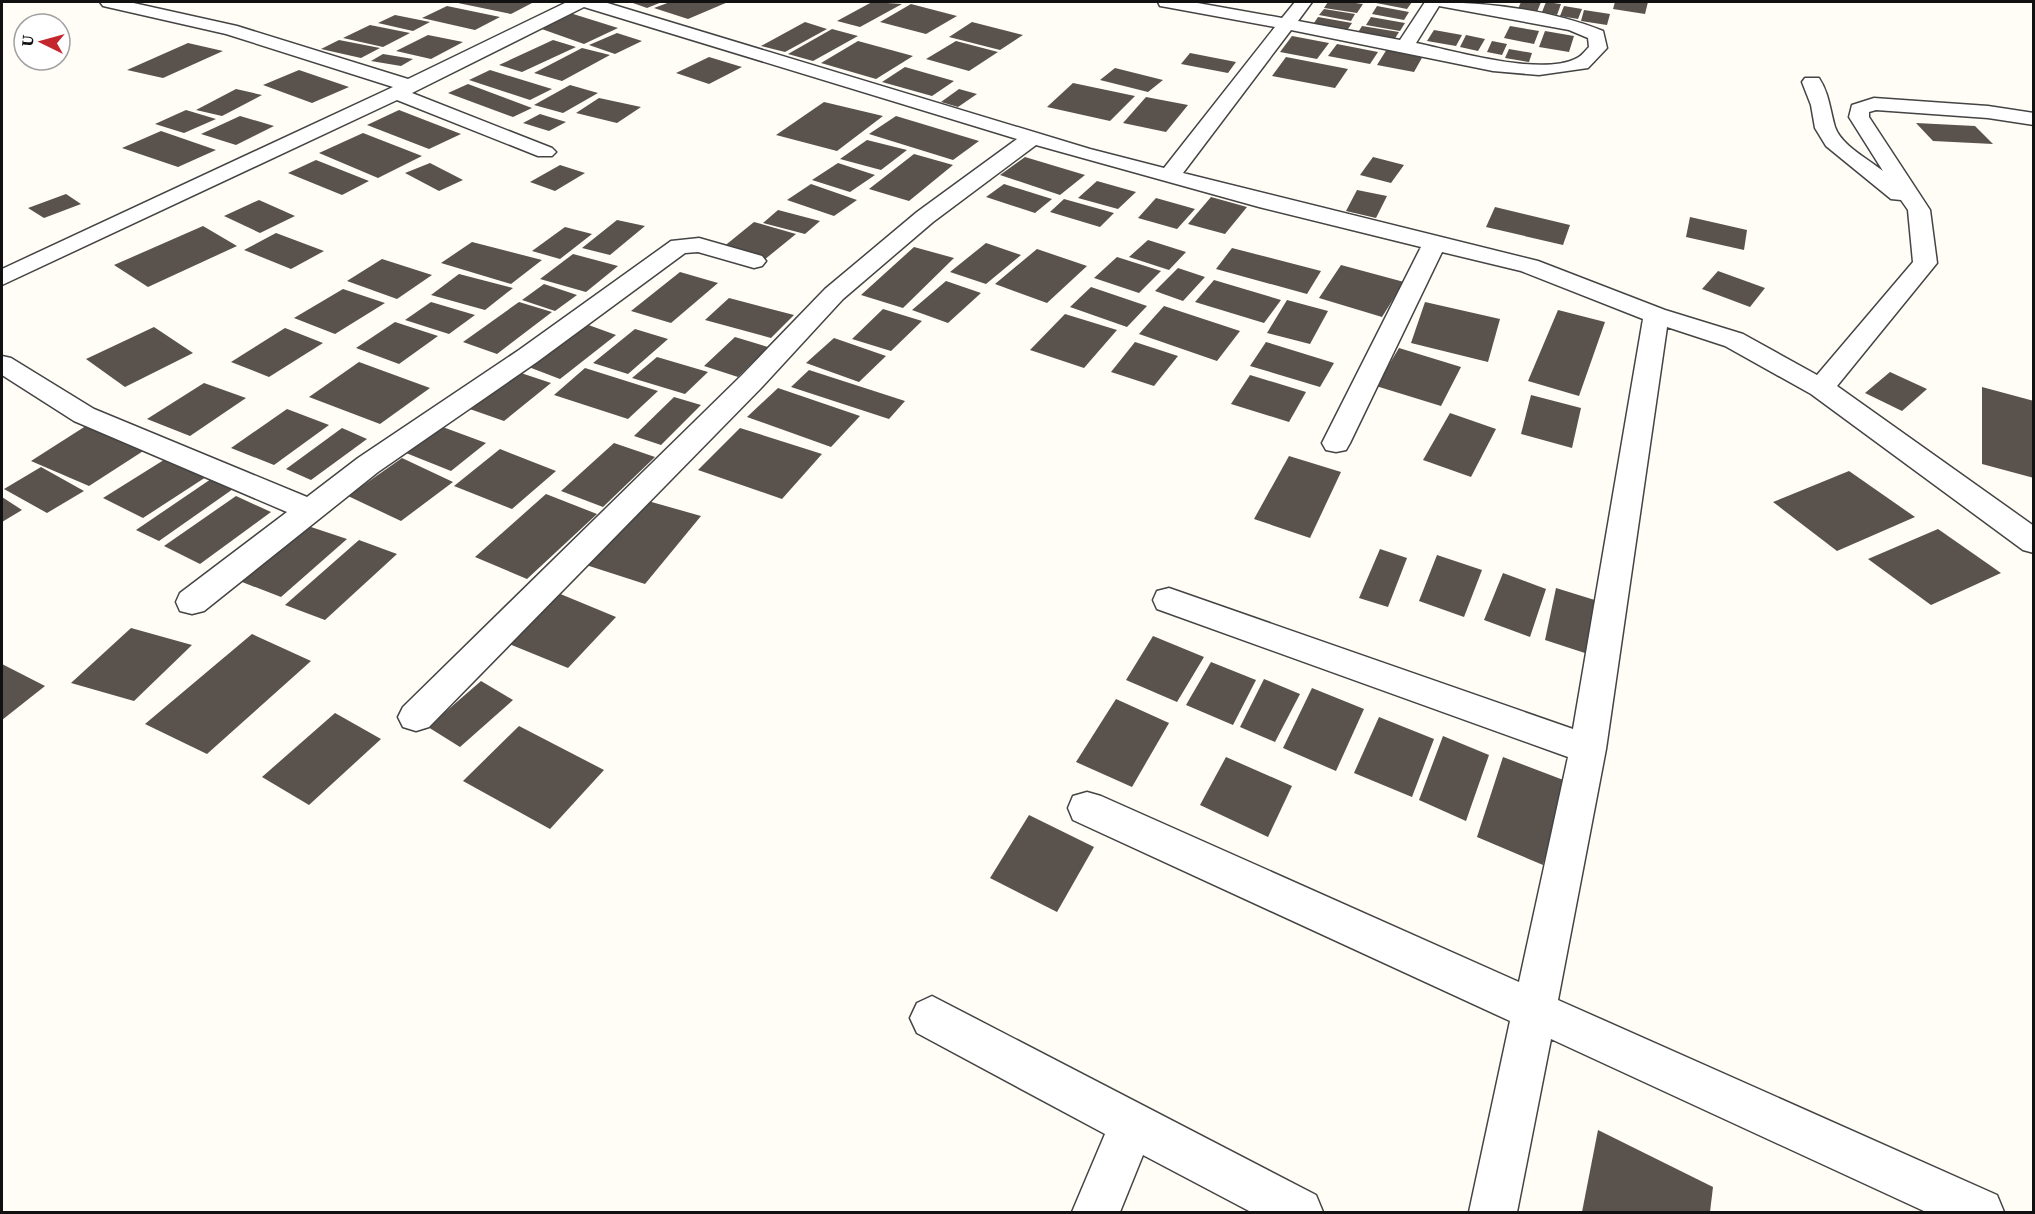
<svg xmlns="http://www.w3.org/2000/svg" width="2035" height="1214" viewBox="0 0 2035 1214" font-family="'Source Serif 4',serif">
<rect width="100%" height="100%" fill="#fffdf5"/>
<g fill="#5a524d">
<path d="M461,2H534L511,14L458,3Z"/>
<path d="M630,2H662L647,8Z"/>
<path d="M670,2H728L688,19L654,8Z"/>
<path d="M872,2L902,4L860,27L837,21Z"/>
<path d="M1328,2H1348L1363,4L1357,13L1324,8Z"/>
<path d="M1371,2H1412L1407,9Z"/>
<path d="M1521,2H1541L1537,12L1518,9Z"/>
<path d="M1546,2L1561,4L1557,15L1542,12Z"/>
<path d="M1615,2H1648L1645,14L1613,9Z"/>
<path d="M911,4L957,16L926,34L880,22Z"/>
<path d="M447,6L500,17L475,30L422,18Z"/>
<path d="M1377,6L1409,12L1404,20L1372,14Z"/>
<path d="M1564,6L1582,9L1578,19L1560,16Z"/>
<path d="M1324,9L1355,14L1351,21L1319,15Z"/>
<path d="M1584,10L1610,14L1607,25L1581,21Z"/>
<path d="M570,13L618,28L584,44L536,27Z"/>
<path d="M395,15L430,22L413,31L378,23Z"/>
<path d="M1318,17L1352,23L1346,32L1312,26Z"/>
<path d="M1371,17L1405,23L1400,31L1366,25Z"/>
<path d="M805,22L827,29L785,52L761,46Z"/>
<path d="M972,22L1023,35L1000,50L949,37Z"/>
<path d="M370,25L410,33L383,47L343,38Z"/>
<path d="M1362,26L1399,32L1394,40L1357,34Z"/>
<path d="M1510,26L1539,31L1534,44L1504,38Z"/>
<path d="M832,29L858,36L813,61L788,54Z"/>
<path d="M1434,30L1462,35L1456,46L1427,41Z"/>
<path d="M1545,31L1574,36L1569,52L1539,47Z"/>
<path d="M617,33L642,41L615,54L589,45Z"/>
<path d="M428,35L463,42L431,59L396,51Z"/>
<path d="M1466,35L1485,39L1478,51L1460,47Z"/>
<path d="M1292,36L1329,43L1317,59L1280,52Z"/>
<path d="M339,40L380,48L361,58L321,49Z"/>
<path d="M553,40L576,47L522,72L499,65Z"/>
<path d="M858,41L913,56L876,79L821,63Z"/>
<path d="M956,41L998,52L969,71L926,59Z"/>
<path d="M1492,41L1507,44L1502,55L1487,52Z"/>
<path d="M188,43L223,51L163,78L127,70Z"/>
<path d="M1337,44L1378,52L1370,64L1328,56Z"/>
<path d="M582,48L610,55L562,81L534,73Z"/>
<path d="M1387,49L1423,56L1414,72L1377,65Z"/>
<path d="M1509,49L1532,53L1529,62L1505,58Z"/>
<path d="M1190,53L1236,62L1228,73L1181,64Z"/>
<path d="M383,54L413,59L401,66L371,61Z"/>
<path d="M709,57L742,67L709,84L676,73Z"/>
<path d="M1286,57L1348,69L1335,88L1272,76Z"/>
<path d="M905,67L954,81L932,96L882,82Z"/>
<path d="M1115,68L1163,80L1148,92L1100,80Z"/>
<path d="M299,70L349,87L312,103L263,85Z"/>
<path d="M490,70L552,89L530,100L469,80Z"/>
<path d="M1073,83L1135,96L1110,121L1047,107Z"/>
<path d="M468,84L532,108L513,117L448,93Z"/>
<path d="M570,85L598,93L563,113L534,105Z"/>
<path d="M236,89L262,95L222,116L196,110Z"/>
<path d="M959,89L977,94L958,107L941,102Z"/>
<path d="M1146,97L1188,105L1166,132L1123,123Z"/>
<path d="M599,98L641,107L617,123L576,113Z"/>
<path d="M824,102L883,116L837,151L776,135Z"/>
<path d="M186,110L216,119L184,133L155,124Z"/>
<path d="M399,110L461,134L429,149L367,125Z"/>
<path d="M540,114L566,122L549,131L523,123Z"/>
<path d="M240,116L274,126L236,145L201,134Z"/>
<path d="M896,116L979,141L953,160L869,134Z"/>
<path d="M1916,123L1975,126L1993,144L1933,141Z"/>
<path d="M161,131L216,150L178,167L122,148Z"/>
<path d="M363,133L422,156L378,178L319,153Z"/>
<path d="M867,140L907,150L881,170L840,159Z"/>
<path d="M914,154L953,165L909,201L869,189Z"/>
<path d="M1025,157L1085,175L1060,195L1000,175Z"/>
<path d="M1373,157L1404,165L1391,183L1360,175Z"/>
<path d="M316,160L369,181L342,195L288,173Z"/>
<path d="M430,163L463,180L439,191L405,173Z"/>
<path d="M838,163L875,175L850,192L812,180Z"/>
<path d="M560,165L585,173L555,191L530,182Z"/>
<path d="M1097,181L1136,192L1118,209L1078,198Z"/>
<path d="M811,184L857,200L834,216L787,200Z"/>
<path d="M1004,184L1052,199L1035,213L986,197Z"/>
<path d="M1357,190L1387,196L1376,218L1346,211Z"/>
<path d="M66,194L81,204L44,218L28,208Z"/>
<path d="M1211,197L1247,207L1225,234L1188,224Z"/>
<path d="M1156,198L1195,209L1177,229L1138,218Z"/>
<path d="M1064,199L1114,213L1100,227L1050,212Z"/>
<path d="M259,200L295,216L260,233L224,216Z"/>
<path d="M1495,207L1570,225L1563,245L1486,227Z"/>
<path d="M778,210L820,221L805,234L763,223Z"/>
<path d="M1690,217L1747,230L1744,250L1686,237Z"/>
<path d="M617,220L645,226L610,255L582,248Z"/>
<path d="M754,222L796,234L764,260L722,248Z"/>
<path d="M203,226L237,246L148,287L114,265Z"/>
<path d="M565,227L592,234L560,259L532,251Z"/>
<path d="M276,233L324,251L291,269L244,250Z"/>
<path d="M1148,240L1186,252L1169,270L1129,257Z"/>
<path d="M472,242L542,260L511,284L441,263Z"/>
<path d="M986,243L1021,255L986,284L950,272Z"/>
<path d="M914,247L954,258L903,308L861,295Z"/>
<path d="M1232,248L1321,271L1307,294L1216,269Z"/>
<path d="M1037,249L1087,266L1047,303L995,284Z"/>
<path d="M573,254L618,266L586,292L540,279Z"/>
<path d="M1117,257L1161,271L1139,293L1094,278Z"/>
<path d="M382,259L432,275L397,299L347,281Z"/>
<path d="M1341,265L1404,282L1382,317L1319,298Z"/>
<path d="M1178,268L1205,277L1183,301L1155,291Z"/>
<path d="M1718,271L1765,288L1750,307L1702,289Z"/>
<path d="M680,272L718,283L671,323L631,311Z"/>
<path d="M459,274L513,288L485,310L431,295Z"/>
<path d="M1214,280L1281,300L1264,323L1195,302Z"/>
<path d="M946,281L981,293L948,323L912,310Z"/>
<path d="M544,284L577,295L555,311L522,300Z"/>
<path d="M1091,287L1147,306L1127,327L1070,307Z"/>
<path d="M343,289L385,303L335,334L294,318Z"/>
<path d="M729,298L794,315L771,338L705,320Z"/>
<path d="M1287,300L1328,311L1310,344L1267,333Z"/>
<path d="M431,302L475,315L449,334L405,320Z"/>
<path d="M519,302L552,312L497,354L463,342Z"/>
<path d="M1425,302L1500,319L1488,362L1411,343Z"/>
<path d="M1164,306L1240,331L1217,361L1139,334Z"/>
<path d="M883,309L922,321L891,351L852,339Z"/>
<path d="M1558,310L1605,322L1579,396L1528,381Z"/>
<path d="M1065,314L1117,330L1084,368L1030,350Z"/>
<path d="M395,322L438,336L399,364L356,348Z"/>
<path d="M583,323L616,335L560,379L526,366Z"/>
<path d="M154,327L193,353L125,387L86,359Z"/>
<path d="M285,328L323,343L269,377L231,362Z"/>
<path d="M635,329L668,339L628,374L593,363Z"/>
<path d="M735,337L768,347L738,377L704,366Z"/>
<path d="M834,338L886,356L859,382L806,363Z"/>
<path d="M1135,342L1178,356L1154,386L1111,372Z"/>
<path d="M1266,342L1334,363L1320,387L1250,366Z"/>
<path d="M1399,348L1461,367L1441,406L1376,386Z"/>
<path d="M657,357L708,372L685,394L632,378Z"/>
<path d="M359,362L430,388L380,424L309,397Z"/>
<path d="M585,368L658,391L628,419L554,395Z"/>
<path d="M512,370L551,383L504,421L464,407Z"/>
<path d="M809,370L905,401L889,419L791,387Z"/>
<path d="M1890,372L1927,389L1902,411L1865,393Z"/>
<path d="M1250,375L1306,392L1289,422L1231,404Z"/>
<path d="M204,383L246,398L190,436L147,419Z"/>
<path d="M1982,387L2034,401V478L1982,464Z"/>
<path d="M778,388L860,416L831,447L747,417Z"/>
<path d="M1531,395L1581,408L1572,448L1521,434Z"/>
<path d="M674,397L701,405L661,445L634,436Z"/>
<path d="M287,409L329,425L274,465L231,448Z"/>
<path d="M1450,413L1496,429L1471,477L1423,460Z"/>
<path d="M92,422L151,446L89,486L31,461Z"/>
<path d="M440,426L486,443L451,471L406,453Z"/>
<path d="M342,428L367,439L311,480L286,469Z"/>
<path d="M740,428L822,454L782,499L698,470Z"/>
<path d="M614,443L655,457L603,507L561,491Z"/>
<path d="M500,449L556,471L512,509L454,486Z"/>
<path d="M1289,456L1341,472L1310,538L1254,519Z"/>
<path d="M167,458L206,477L143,518L103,498Z"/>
<path d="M402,458L453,482L401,521L348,496Z"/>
<path d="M41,467L84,491L47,513L4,489Z"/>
<path d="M1849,471L1915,517L1837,551L1773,502Z"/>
<path d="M211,479L233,489L159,541L136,530Z"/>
<path d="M546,494L597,514L527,579L475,557Z"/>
<path d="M236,496L271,512L200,564L164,546Z"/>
<path d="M2,497L22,510L2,522Z"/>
<path d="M641,499L701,516L645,584L583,564Z"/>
<path d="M308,526L347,539L281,597L242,582Z"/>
<path d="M1938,529L2001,573L1931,605L1868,559Z"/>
<path d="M359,540L397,554L325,620L285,605Z"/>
<path d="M1380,549L1407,558L1388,607L1359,598Z"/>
<path d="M1437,555L1482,570L1464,617L1419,601Z"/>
<path d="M1503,573L1546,589L1530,637L1484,620Z"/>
<path d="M1556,588L1598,601L1588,654L1545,640Z"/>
<path d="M558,593L616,617L568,668L507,643Z"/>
<path d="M131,628L192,645L134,701L71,683Z"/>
<path d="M252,634L311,661L207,754L145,724Z"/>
<path d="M1153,636L1204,657L1177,702L1126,680Z"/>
<path d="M1211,662L1256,680L1233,725L1186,705Z"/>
<path d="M2,664L45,686L2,720Z"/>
<path d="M1264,679L1300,694L1275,742L1240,727Z"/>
<path d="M481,681L513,700L460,747L428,727Z"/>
<path d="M1312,688L1364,709L1336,771L1283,748Z"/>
<path d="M1116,699L1169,723L1132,787L1076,762Z"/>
<path d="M335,713L381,739L309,805L262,777Z"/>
<path d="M1379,717L1434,739L1412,797L1354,773Z"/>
<path d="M519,726L604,770L550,829L463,781Z"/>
<path d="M1443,736L1489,755L1466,821L1419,800Z"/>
<path d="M1226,757L1292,786L1268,837L1200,805Z"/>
<path d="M1503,757L1566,781L1543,865L1477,837Z"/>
<path d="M1029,815L1094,847L1057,912L990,878Z"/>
<path d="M1598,1130L1713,1187L1710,1212H1582Z"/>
</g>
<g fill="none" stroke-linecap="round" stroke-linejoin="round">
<defs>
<g id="minor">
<path d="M100,2H129L237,26L408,79L567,2H604L1090,149L1164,168L1275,27L1166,7L1160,6L1158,2H1192L1282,18L1295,2H1312L1298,21L1400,40L1425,2C1484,2 1549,9 1603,31L1607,48L1588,68L1539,75L1493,71L1291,30L1183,173L1538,261L1665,310L1743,334L1817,375L1913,262L1908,210L1901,200L1891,199L1826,146L1815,128L1811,105L1802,82L1805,78H1819C1829,93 1830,110 1835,127C1841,145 1868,159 1883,171L1849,117L1852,105L1874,98L1988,106L2034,113V125L1988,118L1876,110L1869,112V117L1930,210L1937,263L1837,386L2034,526V553L2023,550L1811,394L1725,346L1667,327L1606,749L1558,1000L1997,1195L2004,1212H1926L1551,1039L1517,1212H1469L1510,1021L1073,820L1068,808L1073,796L1087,792L1101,796L1519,982L1568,757L1157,609L1153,600L1157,591L1169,588L1573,729L1643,319L1521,271L1442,252L1350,443L1346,450L1336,452L1326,450L1322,443L1421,247L1259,207L1036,145L933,222L843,299L762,387L429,727L416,731L403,727L398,717L403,707L742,375L825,289L917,212L1017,139L584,7L412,93L552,148L556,152L552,156H538L397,100L2,285V269L393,87L226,34L103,6ZM1439,6L1569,30L1588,38L1589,47C1585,51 1581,57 1575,59C1539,76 1455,51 1416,43Z"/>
<path d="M699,238L762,256L766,261L762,266L754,268L698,252L685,253L537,362L378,472L204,611L192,614L180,611L176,602L180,593L287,512L74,421L2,375V356L11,358L94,409L307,497L358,458L519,350L671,241Z"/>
<path d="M932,996L1316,1195L1323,1212H1251L1143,1155L1120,1212H1072L1105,1134L917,1033L910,1018L917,1003Z"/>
</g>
</defs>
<use href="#minor" stroke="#444" stroke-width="3"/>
<use href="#minor" fill="#fff" fill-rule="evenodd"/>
</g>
<rect width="2035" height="1214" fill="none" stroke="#111111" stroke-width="6"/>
<g transform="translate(42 42) rotate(275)"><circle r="28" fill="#ffffff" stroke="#a0a0a0" stroke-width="1.5"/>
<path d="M0-4.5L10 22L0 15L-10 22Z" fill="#c4262e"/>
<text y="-9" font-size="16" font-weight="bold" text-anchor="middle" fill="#111111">U</text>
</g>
</svg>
